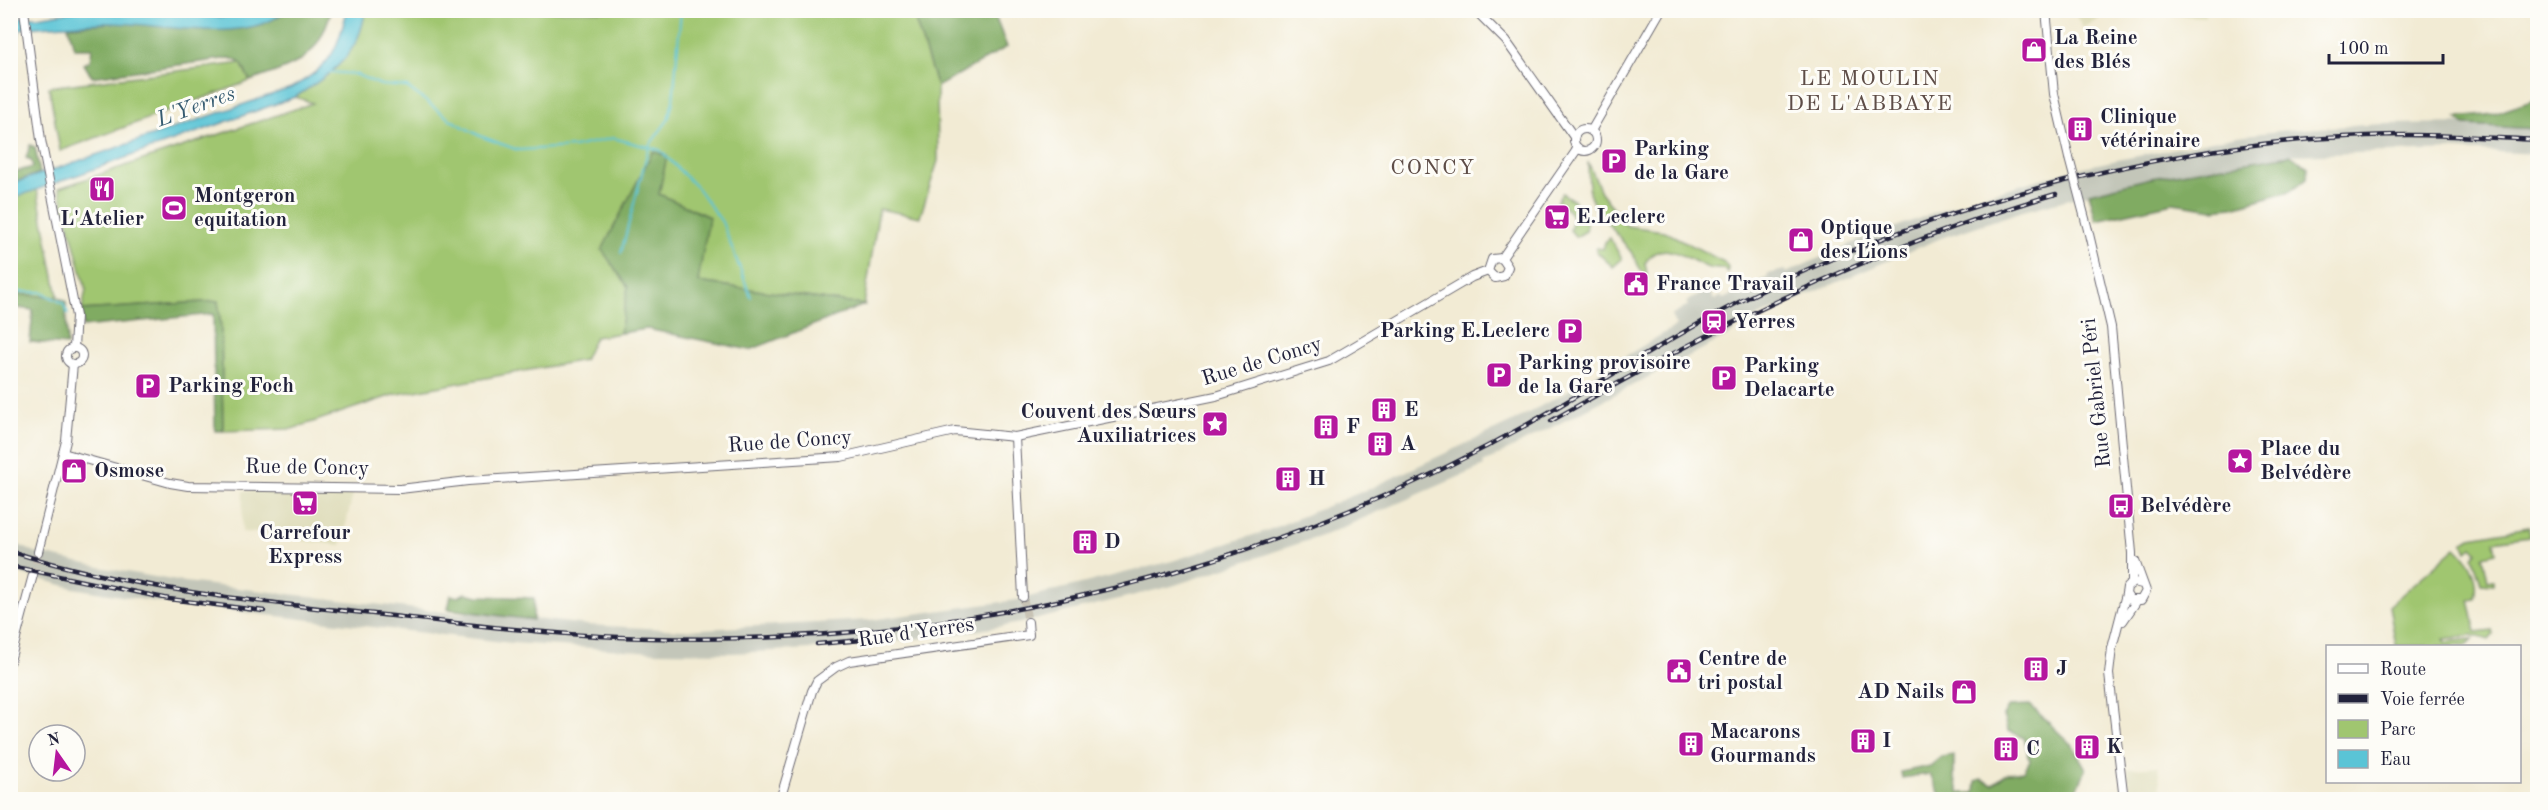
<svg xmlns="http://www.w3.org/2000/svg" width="2548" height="810" viewBox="0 0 2548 810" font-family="'Old Standard TT',serif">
<rect width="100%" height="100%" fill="#fdfcf7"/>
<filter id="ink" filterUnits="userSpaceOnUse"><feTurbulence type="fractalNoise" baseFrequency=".0167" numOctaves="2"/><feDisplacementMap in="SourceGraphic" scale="12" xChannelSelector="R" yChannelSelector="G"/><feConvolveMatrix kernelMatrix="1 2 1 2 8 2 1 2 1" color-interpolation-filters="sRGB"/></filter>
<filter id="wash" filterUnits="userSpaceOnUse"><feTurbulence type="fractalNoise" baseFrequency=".008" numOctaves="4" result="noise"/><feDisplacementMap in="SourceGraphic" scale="24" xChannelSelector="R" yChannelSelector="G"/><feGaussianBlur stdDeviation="1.35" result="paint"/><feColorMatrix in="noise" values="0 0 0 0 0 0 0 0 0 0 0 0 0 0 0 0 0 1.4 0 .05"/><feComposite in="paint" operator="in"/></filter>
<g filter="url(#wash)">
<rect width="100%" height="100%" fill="#f2ebd4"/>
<g fill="#dfddbb">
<path d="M2073,11H2205V17L2125,13L2103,17L2083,28Z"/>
<path d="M243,491H350L353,494L341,545L296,540V535L242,532Z"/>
<path d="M2158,766L2162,799H2131L2127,769Z"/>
</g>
<path fill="#c3c6b9" d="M2467,123L2537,126V154L2459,150L2290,155L2151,178L2023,211L1941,238L1754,318L1734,329L1735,332L1483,463L1484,466L1327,534L1172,586L1021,623L957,634L849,647L733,653L656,652L512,643L163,603L73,588L11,571L10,541L34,552L99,567L177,581L459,614L472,612L588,625L683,630L870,620L1017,600L1172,561L1266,531L1371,488L1512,422L1559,396L1676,326L1671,316L1683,309L1688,305L1686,302L1709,290L1714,300L1721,296L1723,299L1768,277L1767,274L1785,270L1786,273L1857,241L1981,196L2083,167L2237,136L2288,130L2381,124Z"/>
<g fill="#a0c670" stroke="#617456" stroke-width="1.5">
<path d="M365,11H912L937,87L938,161L920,217L879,209L864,305L697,282L709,217L658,194L667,156L628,287L620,333L595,337L584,360L393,395L292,429L223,431L221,328L218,301L82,310L86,289L59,188L313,103L295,97C330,75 360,55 365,11Z"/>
<path d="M241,63L250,81L60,151L49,87Z"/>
<path d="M1588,162L1601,192L1627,226L1664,231L1724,262L1728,268L1727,273L1724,269C1719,269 1713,269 1709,268C1689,261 1662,235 1645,263L1647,274L1644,276L1631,252L1594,206L1589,192Z"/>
<path d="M37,189L58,297L11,294L10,199Z"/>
<path d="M1562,193L1573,200L1587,225L1586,231L1576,237L1570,230C1576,214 1570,211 1557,202Z"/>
<path d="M1610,238L1622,259L1613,267L1596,251L1597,248L1603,249L1605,242Z"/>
<path d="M2529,527V536L2494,541L2496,553L2483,556L2488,580H2494V584L2481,583L2473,557L2477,552L2472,547L2467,551L2463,542L2471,537Z"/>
<path d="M2456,547C2470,560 2480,578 2475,599L2469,600L2476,632L2492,630L2493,635L2489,640L2472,635L2444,639L2445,642L2473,639L2466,646H2396L2389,606Z"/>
</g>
<g fill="#80ab62" stroke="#51664e" stroke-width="1.5">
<path d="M285,11H331C317,61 296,65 250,81L241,63L230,58L92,77L84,64L90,61L92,48H74L68,26C89,25 108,22 128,23C172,26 250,43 285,11Z"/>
<path d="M912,11H993L1007,47L937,87Z"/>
<path d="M2537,99V129L2465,125L2457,118L2494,114Z"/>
<path d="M30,145L35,147L40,173L11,184V173L33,167L31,160L26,158Z"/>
<path d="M653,151L667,156L659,194L709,217L698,282L864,305L750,350L647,329L620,333L628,287L602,250Z"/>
<path d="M2290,155L2308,167L2307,179L2290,191L2233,207L2213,209L2173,203L2096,220L2089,193L2151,178Z"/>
<path d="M11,294L58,297L66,302L67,345L30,342L33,310L11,307Z"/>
<path d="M218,301L221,328L223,431H215L213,314L83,327L82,310Z"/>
<path d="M465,593L479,596L534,598L533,620L448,609L451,595L458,597Z"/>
<path d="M2030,705L2073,746L2086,769L2073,799H1942L1930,774L1902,778L1901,772L1930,766L1941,757L1954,755V777L1960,793H1975L1976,781L1981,779L1993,784L2008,773L2024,771L2030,760L2024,738L2008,731L2003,716L2009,706Z"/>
</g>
<g fill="#5ac4d6" stroke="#3e7388" stroke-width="1.5">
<path d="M81,10L143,11L224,17L249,11H285C245,47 154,21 104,23C76,24 47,26 20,29L11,60V17H37Z"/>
<path d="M347,11H365C360,55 330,75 295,97L11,199V184L291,88C331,66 336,53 347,11Z"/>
</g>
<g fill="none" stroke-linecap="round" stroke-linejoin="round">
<g stroke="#5ac4d6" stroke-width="2">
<path d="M329,72L355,74L381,85L407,87L451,120L480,136L518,150L574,147L613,138L660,150L698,189L722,222L751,297"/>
<path d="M621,253L649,146L668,120L673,101L681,10"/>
<path d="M10,292H41L63,303L68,314"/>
<path d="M10,414H12"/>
</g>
</g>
</g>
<g filter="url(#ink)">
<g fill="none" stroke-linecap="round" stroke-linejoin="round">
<g stroke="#c8c3b5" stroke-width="8" stroke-dasharray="8 4" stroke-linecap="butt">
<path d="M33,575L38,552"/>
<path d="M1023,597L1028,622"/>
</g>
<defs>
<g id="tertiary">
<path d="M24,10L41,140L76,316L74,347"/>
<path d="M1475,10L1506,41L1574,137"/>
<path d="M2046,10L2054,94L2069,158"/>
<circle cx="1585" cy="140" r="11"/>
<path d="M1591,131L1661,10"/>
<path d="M2088,230L2111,327L2132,553V583"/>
<path d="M1502,258L1578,148"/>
<path d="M1488,271L1495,278L1504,276L1508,267L1502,258"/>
<path d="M1488,271L1492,259L1502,258"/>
<circle cx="74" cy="356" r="8"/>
<path d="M1015,437L1023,597"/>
<path d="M63,453L170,483L188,486L400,489L468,481L841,457L955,431L1015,437L1216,396L1329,361L1472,277L1488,271"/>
<path d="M38,552L66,441L73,364"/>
<path d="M2135,561L2146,591L2141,600H2130L2126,594L2127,587L2134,582L2142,584"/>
<path d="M2123,621L2136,602"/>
<path d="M10,661L33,575"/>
<path d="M780,800L812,691L817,681L836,667L849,661L1029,635L1028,622"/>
<path d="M2124,800L2109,674L2112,648L2126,594"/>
</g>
</defs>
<use href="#tertiary" stroke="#6b6871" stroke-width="10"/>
<use href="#tertiary" stroke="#fff" stroke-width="8"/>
<defs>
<g id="rail">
<path d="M1551,421C1710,329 1879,245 2056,194"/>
<path d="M10,551C129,589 251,601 374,614C466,624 558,636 651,638C889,645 1127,602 1348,511C1417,483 1484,450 1549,412C1618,372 1684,329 1755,294C1936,205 2164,143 2366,136C2423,133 2480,137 2538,140"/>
<path d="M10,566L169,599L264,611"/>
<path d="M817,644L862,640"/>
</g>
</defs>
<use href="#rail" stroke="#22223b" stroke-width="4.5"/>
<use href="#rail" stroke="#fdfcf7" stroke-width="2" stroke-dasharray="7" stroke-linecap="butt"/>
<defs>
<path id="tertiary-bridge" d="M2069,158L2088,230"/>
</defs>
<use href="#tertiary-bridge" stroke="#6b6871" stroke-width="10" stroke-linecap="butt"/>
<use href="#tertiary-bridge" stroke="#fff" stroke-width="8"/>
</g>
</g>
<defs>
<symbol id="shop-square" viewBox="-11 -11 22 22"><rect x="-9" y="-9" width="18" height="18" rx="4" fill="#b5179e" stroke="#fdfcf7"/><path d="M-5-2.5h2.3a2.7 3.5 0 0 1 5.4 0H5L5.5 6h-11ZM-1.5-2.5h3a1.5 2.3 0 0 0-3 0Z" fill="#fff"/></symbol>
<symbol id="building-square" viewBox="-11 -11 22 22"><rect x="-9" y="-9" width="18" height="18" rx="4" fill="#b5179e" stroke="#fdfcf7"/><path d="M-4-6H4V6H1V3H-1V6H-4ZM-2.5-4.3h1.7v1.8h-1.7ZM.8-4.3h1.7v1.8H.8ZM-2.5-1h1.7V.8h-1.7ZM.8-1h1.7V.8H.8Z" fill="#fff"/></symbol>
<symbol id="parking-square" viewBox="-11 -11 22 22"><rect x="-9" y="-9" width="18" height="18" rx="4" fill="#b5179e" stroke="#fdfcf7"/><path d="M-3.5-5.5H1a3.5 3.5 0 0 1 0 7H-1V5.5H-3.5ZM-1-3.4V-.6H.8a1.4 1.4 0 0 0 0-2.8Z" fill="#fff"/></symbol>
<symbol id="restaurant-square" viewBox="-11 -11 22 22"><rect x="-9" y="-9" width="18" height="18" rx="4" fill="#b5179e" stroke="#fdfcf7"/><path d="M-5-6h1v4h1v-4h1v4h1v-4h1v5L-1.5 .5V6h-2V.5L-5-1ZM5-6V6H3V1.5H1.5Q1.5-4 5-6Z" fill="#fff"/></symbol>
<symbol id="stadium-square" viewBox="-11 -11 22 22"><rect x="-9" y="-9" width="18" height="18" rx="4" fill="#b5179e" stroke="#fdfcf7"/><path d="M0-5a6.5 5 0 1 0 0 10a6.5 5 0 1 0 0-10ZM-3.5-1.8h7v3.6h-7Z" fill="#fff"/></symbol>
<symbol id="supermarket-square" viewBox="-11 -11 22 22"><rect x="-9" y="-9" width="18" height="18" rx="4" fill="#b5179e" stroke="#fdfcf7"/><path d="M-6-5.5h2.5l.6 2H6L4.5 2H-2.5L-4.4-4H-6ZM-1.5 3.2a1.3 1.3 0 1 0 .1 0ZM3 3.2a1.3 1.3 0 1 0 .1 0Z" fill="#fff"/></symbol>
<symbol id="civic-square" viewBox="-11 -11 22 22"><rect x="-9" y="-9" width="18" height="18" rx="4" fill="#b5179e" stroke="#fdfcf7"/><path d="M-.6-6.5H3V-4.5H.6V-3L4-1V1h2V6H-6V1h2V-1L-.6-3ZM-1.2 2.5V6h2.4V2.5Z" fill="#fff"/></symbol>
<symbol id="station-square" viewBox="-11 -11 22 22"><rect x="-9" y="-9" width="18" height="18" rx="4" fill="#b5179e" stroke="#fdfcf7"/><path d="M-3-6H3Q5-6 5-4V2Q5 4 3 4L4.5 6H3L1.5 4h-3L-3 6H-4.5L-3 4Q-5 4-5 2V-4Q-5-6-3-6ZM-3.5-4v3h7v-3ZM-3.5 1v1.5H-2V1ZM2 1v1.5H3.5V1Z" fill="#fff"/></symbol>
<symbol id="sight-square" viewBox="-11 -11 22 22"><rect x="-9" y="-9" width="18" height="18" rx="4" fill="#b5179e" stroke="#fdfcf7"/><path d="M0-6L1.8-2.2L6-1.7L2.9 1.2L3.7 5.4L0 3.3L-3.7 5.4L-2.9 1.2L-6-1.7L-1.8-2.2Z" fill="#fff"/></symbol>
<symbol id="bus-square" viewBox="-11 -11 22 22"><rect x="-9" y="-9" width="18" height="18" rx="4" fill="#b5179e" stroke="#fdfcf7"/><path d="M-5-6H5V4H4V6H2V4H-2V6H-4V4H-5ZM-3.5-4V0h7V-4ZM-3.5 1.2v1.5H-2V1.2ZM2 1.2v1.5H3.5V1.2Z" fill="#fff"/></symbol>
</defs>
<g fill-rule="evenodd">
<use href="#shop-square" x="2019" y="35" width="30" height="30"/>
<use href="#building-square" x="2065" y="114" width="30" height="30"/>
<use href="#parking-square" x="1599" y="146" width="30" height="30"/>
<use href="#restaurant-square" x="87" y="174" width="30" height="30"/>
<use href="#stadium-square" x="159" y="193" width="30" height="30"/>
<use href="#supermarket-square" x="1542" y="202" width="30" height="30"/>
<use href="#shop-square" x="1786" y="225" width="30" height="30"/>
<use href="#civic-square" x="1621" y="269" width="30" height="30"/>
<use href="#station-square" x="1699" y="307" width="30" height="30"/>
<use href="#parking-square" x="1555" y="316" width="30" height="30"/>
<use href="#parking-square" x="1484" y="360" width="30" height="30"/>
<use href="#parking-square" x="1709" y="363" width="30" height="30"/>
<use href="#parking-square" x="133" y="371" width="30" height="30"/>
<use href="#building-square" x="1369" y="395" width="30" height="30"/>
<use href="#sight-square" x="1200" y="409" width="30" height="30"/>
<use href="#building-square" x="1311" y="412" width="30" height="30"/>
<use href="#building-square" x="1365" y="429" width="30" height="30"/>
<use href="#sight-square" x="2225" y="446" width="30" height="30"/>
<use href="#shop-square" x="59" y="456" width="30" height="30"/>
<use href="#building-square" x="1273" y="464" width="30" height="30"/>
<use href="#supermarket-square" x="290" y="488" width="30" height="30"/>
<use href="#bus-square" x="2106" y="491" width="30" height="30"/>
<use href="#building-square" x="1070" y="527" width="30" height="30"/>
<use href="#building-square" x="2021" y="654" width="30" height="30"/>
<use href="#civic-square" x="1664" y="656" width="30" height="30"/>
<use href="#shop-square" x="1949" y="677" width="30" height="30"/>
<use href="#building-square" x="1848" y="726" width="30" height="30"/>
<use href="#building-square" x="1676" y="729" width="30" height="30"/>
<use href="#building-square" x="2072" y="732" width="30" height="30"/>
<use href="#building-square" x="1991" y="734" width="30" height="30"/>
</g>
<g text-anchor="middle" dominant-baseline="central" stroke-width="6" stroke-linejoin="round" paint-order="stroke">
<g font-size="21" font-weight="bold" fill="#22223b" stroke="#fdfcf7" text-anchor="start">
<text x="2054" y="38">La Reine<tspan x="2054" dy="24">des Blés</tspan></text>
<text x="2100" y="117">Clinique<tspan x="2100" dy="24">vétérinaire</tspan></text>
<text x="1634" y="149">Parking<tspan x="1634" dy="24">de la Gare</tspan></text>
<text x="194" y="196">Montgeron<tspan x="194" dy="24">equitation</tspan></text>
<text x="1576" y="217">E.Leclerc</text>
<text x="102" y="219" text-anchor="middle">L'Atelier</text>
<text x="1820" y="228">Optique<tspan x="1820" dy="24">des Lions</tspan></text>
<text x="1656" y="284">France Travail</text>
<text x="1734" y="322">Yerres</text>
<text x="1550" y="331" text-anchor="end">Parking E.Leclerc</text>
<text x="1518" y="363">Parking provisoire<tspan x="1518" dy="24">de la Gare</tspan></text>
<text x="1744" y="366">Parking<tspan x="1744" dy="24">Delacarte</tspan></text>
<text x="168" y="386">Parking Foch</text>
<text x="1404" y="410">E</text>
<text x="1196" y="412" text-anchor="end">Couvent des Sœurs<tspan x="1196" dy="24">Auxiliatrices</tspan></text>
<text x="1346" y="427">F</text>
<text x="1400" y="444">A</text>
<text x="2260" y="449">Place du<tspan x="2260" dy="24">Belvédère</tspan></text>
<text x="94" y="471">Osmose</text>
<text x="1308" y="479">H</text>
<text x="2140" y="506">Belvédère</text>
<text x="305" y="533" text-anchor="middle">Carrefour<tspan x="305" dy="24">Express</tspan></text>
<text x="1104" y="542">D</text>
<text x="1698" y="659">Centre de<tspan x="1698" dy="24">tri postal</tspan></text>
<text x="2056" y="669">J</text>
<text x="1944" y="692" text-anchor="end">AD Nails</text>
<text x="1710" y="732">Macarons<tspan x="1710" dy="24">Gourmands</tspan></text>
<text x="1882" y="741">I</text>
<text x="2106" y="747">K</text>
<text x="2026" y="749">C</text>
</g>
<g font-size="21" fill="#22223b" stroke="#fdfcf7">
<text transform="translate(1262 362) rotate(-17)">Rue de Concy</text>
<text transform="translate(2097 393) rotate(-96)">Rue Gabriel Péri</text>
<text transform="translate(790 442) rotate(-4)">Rue de Concy</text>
<text transform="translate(307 468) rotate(1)">Rue de Concy</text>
<text transform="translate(916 633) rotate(-8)">Rue d'Yerres</text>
</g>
<g font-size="22" letter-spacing="1.5" fill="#5e4d47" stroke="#fdfcf7">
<text x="1870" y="79">LE MOULIN<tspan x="1870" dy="25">DE L'ABBAYE</tspan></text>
<text x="1433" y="168">CONCY</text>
</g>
<g font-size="22" font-style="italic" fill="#365b71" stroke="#fdfcf7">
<text transform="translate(196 107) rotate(-20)">L'Yerres</text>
</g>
</g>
<rect width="2548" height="810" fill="none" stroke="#fdfcf7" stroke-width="36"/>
<rect x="2326" y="645" width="195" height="138" fill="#fdfcf7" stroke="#a5a5ac" stroke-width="1.5"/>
<rect x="2338" y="664" width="30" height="9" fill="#ffffff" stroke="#a5a5ac" stroke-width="1.5"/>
<text x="2380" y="675" font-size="18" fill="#22223b">Route</text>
<rect x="2338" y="694" width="30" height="9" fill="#22223b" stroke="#a5a5ac" stroke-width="1.5"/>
<text x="2380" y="705" font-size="18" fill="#22223b">Voie ferrée</text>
<rect x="2338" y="720" width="30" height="18" fill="#a0c670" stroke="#a5a5ac" stroke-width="1.5"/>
<text x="2380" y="735" font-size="18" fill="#22223b">Parc</text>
<rect x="2338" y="750" width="30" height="18" fill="#5ac4d6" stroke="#a5a5ac" stroke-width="1.5"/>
<text x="2380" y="765" font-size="18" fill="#22223b">Eau</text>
<g transform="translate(57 753) rotate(346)"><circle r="28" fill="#fdfcf7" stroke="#a5a5ac" stroke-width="1.5"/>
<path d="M0-4.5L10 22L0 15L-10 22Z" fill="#b5179e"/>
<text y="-9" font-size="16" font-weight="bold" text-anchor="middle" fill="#22223b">N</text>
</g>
<path d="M2329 54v9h114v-9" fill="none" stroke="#22223b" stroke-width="3"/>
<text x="2338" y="54" font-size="18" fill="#22223b" stroke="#fdfcf7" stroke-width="4.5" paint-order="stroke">100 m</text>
</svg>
